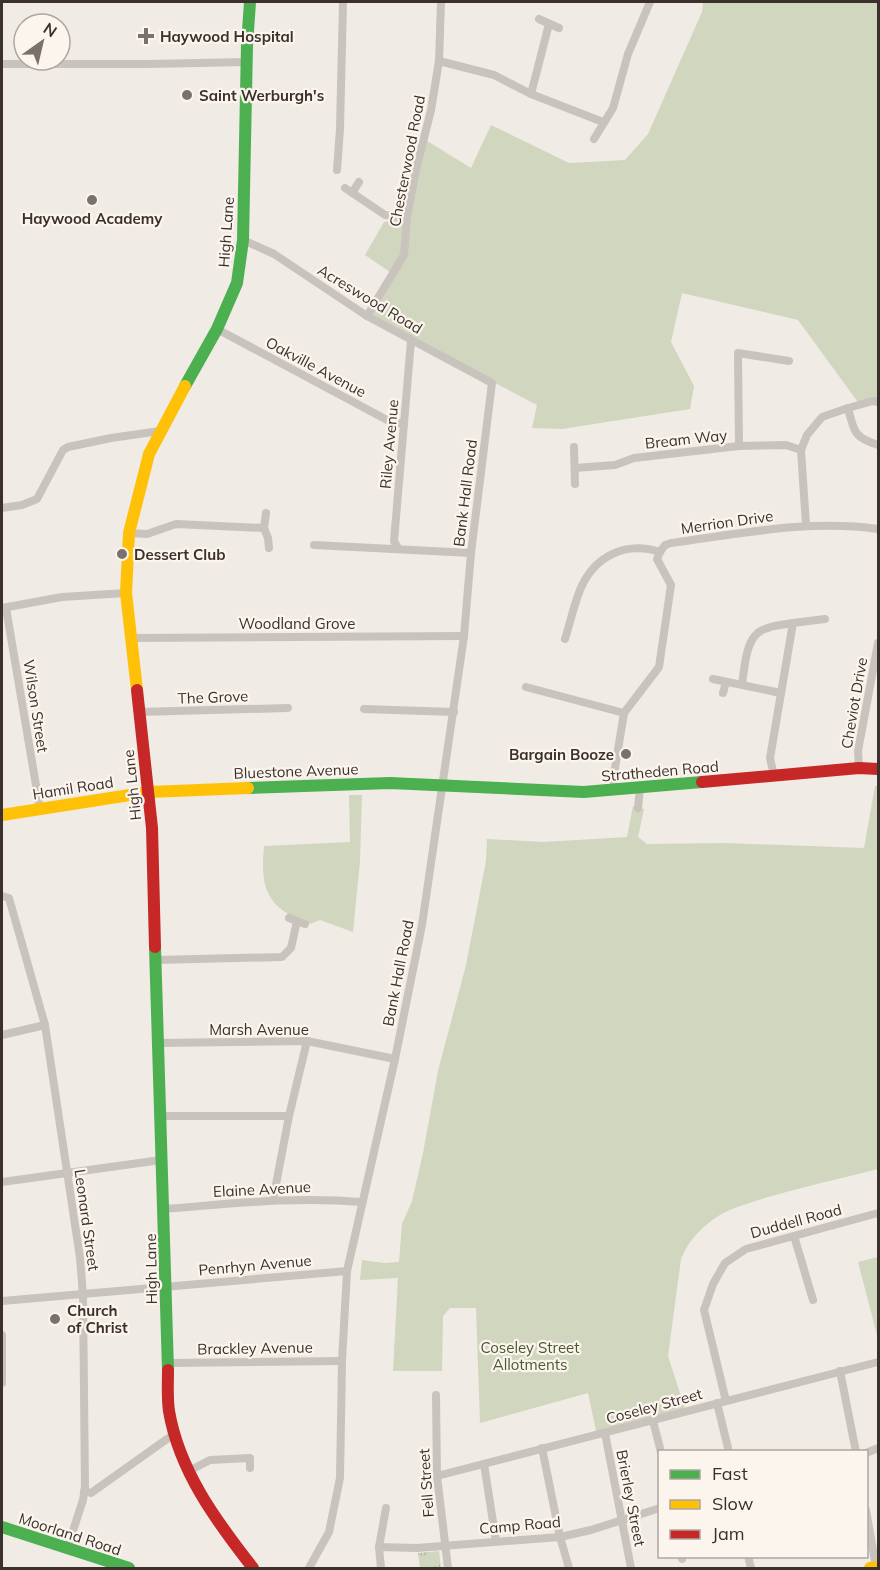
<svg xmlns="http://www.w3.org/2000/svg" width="880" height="1570" viewBox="0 0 880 1570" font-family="Mulish,sans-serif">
<defs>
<pattern id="grass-tufts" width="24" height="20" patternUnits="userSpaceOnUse" patternTransform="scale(1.5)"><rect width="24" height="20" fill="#d1d6bf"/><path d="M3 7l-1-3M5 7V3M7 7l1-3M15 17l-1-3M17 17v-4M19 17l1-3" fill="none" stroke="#b4b8a4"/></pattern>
</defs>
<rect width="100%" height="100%" fill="#f0ebe5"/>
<path fill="url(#grass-tufts)" d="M439,1551L441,1568H420L418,1553Z"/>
<g fill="#d1d6bf">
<path d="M703,2H878V402L860,405L798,320L682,293L671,342L694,386L690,409L562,429L532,428L537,405L367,316L393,274L365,255L384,222L407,217L424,139L471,168L491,125L569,163L625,160L648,134L702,12Z"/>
<path d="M875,786H878V1169C838,1179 798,1188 758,1200C745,1205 731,1208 720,1215C702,1226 688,1241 681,1259L668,1356L686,1412L597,1435L588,1393L480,1423L476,1308H450L443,1316L442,1371H393L398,1278L360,1280L362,1260L384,1263L399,1262L402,1224L412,1201L423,1153L438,1071L466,965L486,861L487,839L544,842L627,837L633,806L644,809L638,837L647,844L724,843L864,848Z"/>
<path d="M349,795H362L360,861L353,932L320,920L310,924C267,908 260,890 264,846L350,842Z"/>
<path d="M878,1257V1339L858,1262Z"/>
</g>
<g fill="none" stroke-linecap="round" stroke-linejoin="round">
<g stroke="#c9c3be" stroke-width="8">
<path d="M539,19L559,28"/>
<path d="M439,61L494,75L531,94L603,122"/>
<path d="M2,64H148L247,62"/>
<path d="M531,94L549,24"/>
<path d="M594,139L613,108L628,54L650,2"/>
<path d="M337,170L340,129L343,2"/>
<path d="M345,188L385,215L407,217"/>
<path d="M352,193L359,182"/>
<path d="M243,240L274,254L367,316L492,383L471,553L464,636L422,925L395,1059L347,1271L342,1361L340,1478L329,1532L309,1568"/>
<path d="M367,316L404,255L407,217L416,170L431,110L439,61L441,2"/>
<path d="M217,329L389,421L404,424"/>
<path d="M848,408C854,431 853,437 878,445"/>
<path d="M739,446L738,353L789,361"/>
<path d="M574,447L575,484"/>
<path d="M575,468L615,465L634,458L739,446L786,445L801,450"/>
<path d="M2,508L22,505L37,499L63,450L68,447L111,438L160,431"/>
<path d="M806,525L801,450L807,435L822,417L848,408L873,401L878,402"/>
<path d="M264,528L268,538L269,548"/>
<path d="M129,533L147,534L176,524L264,528L266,513"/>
<path d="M314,545L471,553"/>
<path d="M398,548L394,541L411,341"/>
<path d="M660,552L665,545L671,543C740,534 809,519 878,529"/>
<path d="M2,608L62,597L126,593"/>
<path d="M6,608L40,809"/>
<path d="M793,623L825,619"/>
<path d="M131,638L464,636"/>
<path d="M565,639C570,623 574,605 580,590C594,556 625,541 660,552"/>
<path d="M713,679L781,693"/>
<path d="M742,684C745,667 745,635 765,629C773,625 784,625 793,623L770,758L774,776"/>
<path d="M526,687L624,713"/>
<path d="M723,693L726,682"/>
<path d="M364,709L454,712"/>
<path d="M139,712L288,708"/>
<path d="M859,768L858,751L878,643"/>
<path d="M614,790V774L624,713L659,667L671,585L657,559L660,552"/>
<path d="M638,808L640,788"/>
<path d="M2,896L9,898L45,1025L80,1258L83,1295L85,1487L83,1500L67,1549"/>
<path d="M289,918L305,924"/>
<path d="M156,960L282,957L291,948L297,921"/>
<path d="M2,1035L45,1025"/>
<path d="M157,1043L307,1041L395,1059"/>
<path d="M160,1116H289"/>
<path d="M2,1182L161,1160"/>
<path d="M273,1200L289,1116L307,1041"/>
<path d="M164,1209C230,1204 295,1196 361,1202"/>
<path d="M794,1236L813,1300"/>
<path d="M2,1301L347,1271"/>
<path d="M2,1335V1383"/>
<path d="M169,1363L342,1361"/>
<path d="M840,1371L856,1452"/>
<path d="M436,1395L437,1476L448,1568"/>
<path d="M726,1401L704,1310L713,1284L725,1263L746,1249L878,1213"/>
<path d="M717,1403L729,1452"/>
<path d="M653,1421L661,1452"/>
<path d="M605,1433L631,1568"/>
<path d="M542,1448L560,1537L569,1568"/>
<path d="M866,1453L878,1448"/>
<path d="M484,1464L496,1541"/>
<path d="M189,1471L210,1460L250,1458V1468"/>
<path d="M437,1476L878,1362"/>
<path d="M84,1491L91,1493L174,1434"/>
<path d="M866,1510L876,1567"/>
<path d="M379,1547L417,1548L560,1537L591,1530L660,1508"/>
<path d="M681,1556L682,1559"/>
<path d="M748,1556L751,1568"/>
<path d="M381,1568L379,1547L386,1508"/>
</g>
<g stroke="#4caf50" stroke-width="12">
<path d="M185,386L217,329L237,283L243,240L247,45L250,2"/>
<path d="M248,788L390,783L584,792L702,782"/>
<path d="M155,947L168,1370"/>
<path d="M2,1527L129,1568"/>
</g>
<g stroke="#ffc107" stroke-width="12">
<path d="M137,690L126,593L129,533L149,454L185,386"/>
<path d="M2,815L149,792L248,788"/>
<path d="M870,1568L878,1567"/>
</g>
<g stroke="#c62828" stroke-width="12">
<path d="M137,690L152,828L155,947"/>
<path d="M702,782L859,768L878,769"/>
<path d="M168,1370C168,1384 167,1398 169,1411C179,1471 217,1522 253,1568"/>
</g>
</g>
<g fill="#7a716c" stroke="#fbf5ee" stroke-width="2">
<path d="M143 27h6v6h6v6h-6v6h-6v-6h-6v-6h6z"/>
<circle cx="187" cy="95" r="6"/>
<circle cx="92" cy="200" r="6"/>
<circle cx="122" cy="554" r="6"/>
<circle cx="626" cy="754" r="6"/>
<circle cx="55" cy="1319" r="6"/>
</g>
<g text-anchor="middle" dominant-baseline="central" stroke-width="4.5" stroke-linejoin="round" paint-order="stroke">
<g font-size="15" font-weight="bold" fill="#3b302b" stroke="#fbf5ee" text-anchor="start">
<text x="160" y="36">Haywood Hospital</text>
<text x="199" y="95">Saint Werburgh's</text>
<text x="92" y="218" text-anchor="middle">Haywood Academy</text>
<text x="134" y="554">Dessert Club</text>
<text x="614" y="754" text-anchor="end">Bargain Booze</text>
<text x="67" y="1310">Church<tspan x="67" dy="17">of Christ</tspan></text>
</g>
<g font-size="15" fill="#3b302b" stroke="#fbf5ee">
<text transform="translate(407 161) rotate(-79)">Chesterwood Road</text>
<text transform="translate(226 232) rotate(-86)">High Lane</text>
<text transform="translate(370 299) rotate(31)">Acreswood Road</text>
<text transform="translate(316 367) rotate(28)">Oakville Avenue</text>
<text transform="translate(686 439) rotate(-6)">Bream Way</text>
<text transform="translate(389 444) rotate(-85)">Riley Avenue</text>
<text transform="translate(465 493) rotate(-83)">Bank Hall Road</text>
<text transform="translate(727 522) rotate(-8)">Merrion Drive</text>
<text x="297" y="623">Woodland Grove</text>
<text transform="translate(213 697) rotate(-2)">The Grove</text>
<text transform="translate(854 703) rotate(-80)">Cheviot Drive</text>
<text transform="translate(36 706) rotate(81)">Wilson Street</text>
<text transform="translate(296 771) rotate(-2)">Bluestone Avenue</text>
<text transform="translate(660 771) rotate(-5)">Stratheden Road</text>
<text transform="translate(132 785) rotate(-96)">High Lane</text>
<text transform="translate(73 788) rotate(-9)">Hamil Road</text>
<text transform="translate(398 973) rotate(-79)">Bank Hall Road</text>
<text x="259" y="1029">Marsh Avenue</text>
<text transform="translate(262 1189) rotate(-3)">Elaine Avenue</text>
<text transform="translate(87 1220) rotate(82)">Leonard Street</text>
<text transform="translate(796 1221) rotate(-15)">Duddell Road</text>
<text transform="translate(255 1265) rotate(-5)">Penrhyn Avenue</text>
<text transform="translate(151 1269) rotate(-91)">High Lane</text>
<text transform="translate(255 1348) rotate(-1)">Brackley Avenue</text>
<text transform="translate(654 1406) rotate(-15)">Coseley Street</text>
<text transform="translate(426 1483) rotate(-94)">Fell Street</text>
<text transform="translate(631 1498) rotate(79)">Brierley Street</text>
<text transform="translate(520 1525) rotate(-5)">Camp Road</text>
<text transform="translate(70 1534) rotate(18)">Moorland Road</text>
</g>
<g font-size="15" fill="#4a5a2e" stroke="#fbf5ee">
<text x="530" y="1347">Coseley Street<tspan x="530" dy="17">Allotments</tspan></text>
</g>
</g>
<rect width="880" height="1570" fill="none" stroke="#3b302b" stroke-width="6"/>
<rect x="658" y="1450" width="210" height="108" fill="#fbf5ee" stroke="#aea6a0" stroke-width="1.5"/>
<rect x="670" y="1470" width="30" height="9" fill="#4caf50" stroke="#aea6a0" stroke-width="1.5"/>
<text x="712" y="1480" font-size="18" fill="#3b302b">Fast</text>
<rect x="670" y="1500" width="30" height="9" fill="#ffc107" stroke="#aea6a0" stroke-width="1.5"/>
<text x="712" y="1510" font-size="18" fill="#3b302b">Slow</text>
<rect x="670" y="1530" width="30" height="9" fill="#c62828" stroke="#aea6a0" stroke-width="1.5"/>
<text x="712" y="1540" font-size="18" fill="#3b302b">Jam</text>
<g transform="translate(42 42) rotate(34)"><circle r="28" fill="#fbf5ee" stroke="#aea6a0" stroke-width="1.5"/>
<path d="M0-4.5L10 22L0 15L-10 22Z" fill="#7a716c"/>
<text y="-9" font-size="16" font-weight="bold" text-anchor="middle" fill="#3b302b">N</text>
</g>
</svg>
